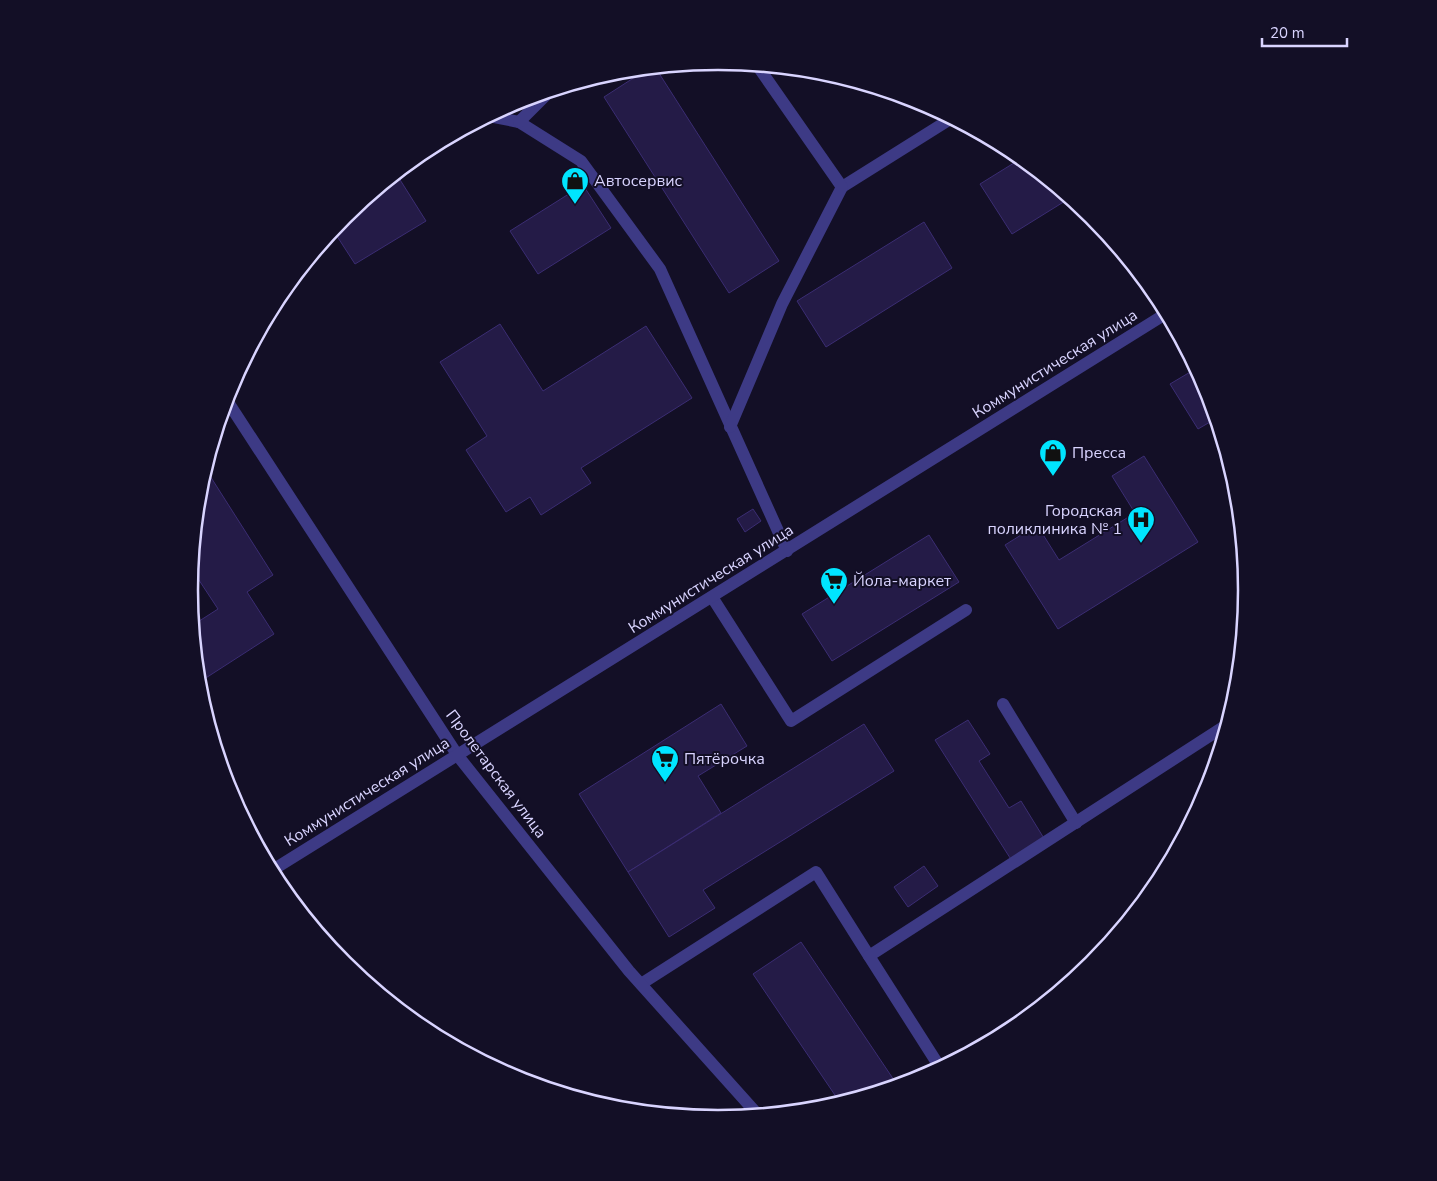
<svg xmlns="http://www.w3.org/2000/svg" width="1437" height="1181" viewBox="0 0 1437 1181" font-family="'Nunito Sans',sans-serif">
<rect width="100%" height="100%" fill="#130f26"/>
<g fill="#241b47" stroke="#3b2d73">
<path d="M655,67L779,261L729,293L604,97L649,68Z"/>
<path d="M1022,158L1070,198L1012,234L980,184Z"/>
<path d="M397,175L426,221L355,264L333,230L344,216L385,182Z"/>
<path d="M583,185L611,228L538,274L510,231Z"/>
<path d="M924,222L952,268L826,347L797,301Z"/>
<path d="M500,324L543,391L646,326L692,398L581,468L591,483L541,515L530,497L506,512L466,450L487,436L440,362Z"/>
<path d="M1197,368L1208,388L1217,418L1198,429L1170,384Z"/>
<path d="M1144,456L1198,542L1058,629L1005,545L1037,525L1059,560L1135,513L1112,476Z"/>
<path d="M205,468L273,575L247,592L274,634L198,683L193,625L218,609L191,568L199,487Z"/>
<path d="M753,509L761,521L745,532L737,519Z"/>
<path d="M929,535L959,582L832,661L802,614Z"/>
<path d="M721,704L747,746L698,776L721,813L628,872L579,794Z"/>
<path d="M968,720L990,754L979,761L1009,808L1021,801L1045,840L1012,861L935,740Z"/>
<path d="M864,724L894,771L703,890L715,908L669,937L628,872Z"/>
<path d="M924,866L938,886L908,907L894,887Z"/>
<path d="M801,942L898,1086L841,1104L753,974Z"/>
</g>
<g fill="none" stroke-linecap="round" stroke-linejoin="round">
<g stroke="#3d3a85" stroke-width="12">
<path d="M489,116L519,122L581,161L660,269L787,551"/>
<path d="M519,122L549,92"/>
<path d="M842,187L952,118"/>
<path d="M730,427L782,304L842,187L757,65"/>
<path d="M712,597L791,721L966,610"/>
<path d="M1003,704L1076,823"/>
<path d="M641,984L816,872L869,956"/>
<path d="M941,1069L869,956L1228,724"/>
</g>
<g stroke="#3d3a85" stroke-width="12">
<path d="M226,399L458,756L629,971L759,1116"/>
<path d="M271,871L1167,313"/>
</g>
</g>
<defs>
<symbol id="shop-pin" viewBox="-11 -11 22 30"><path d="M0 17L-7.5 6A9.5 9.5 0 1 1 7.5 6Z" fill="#00e5ff" stroke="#130f26"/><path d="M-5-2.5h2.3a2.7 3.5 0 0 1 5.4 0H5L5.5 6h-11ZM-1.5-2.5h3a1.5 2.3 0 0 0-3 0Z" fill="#111"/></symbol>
<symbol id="hospital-pin" viewBox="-11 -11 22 30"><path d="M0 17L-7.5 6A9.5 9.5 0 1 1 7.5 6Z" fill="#00e5ff" stroke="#130f26"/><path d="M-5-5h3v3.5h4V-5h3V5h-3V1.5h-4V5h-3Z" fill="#111"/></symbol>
<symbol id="supermarket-pin" viewBox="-11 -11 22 30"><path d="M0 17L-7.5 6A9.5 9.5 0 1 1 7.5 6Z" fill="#00e5ff" stroke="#130f26"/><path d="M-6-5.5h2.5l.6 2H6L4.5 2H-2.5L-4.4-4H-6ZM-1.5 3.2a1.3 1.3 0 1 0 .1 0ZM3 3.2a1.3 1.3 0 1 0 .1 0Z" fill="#111"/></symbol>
</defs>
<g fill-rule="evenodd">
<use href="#shop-pin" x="559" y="165" width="32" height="43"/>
<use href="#shop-pin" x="1037" y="437" width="32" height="43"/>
<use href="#hospital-pin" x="1125" y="504" width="32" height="43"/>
<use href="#supermarket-pin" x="818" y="565" width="32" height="43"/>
<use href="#supermarket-pin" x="649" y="743" width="32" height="43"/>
</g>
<g text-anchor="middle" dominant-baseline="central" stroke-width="4" stroke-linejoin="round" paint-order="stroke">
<g font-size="16" fill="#d9d4ff" stroke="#130f26" text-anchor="start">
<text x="594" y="181">Автосервис</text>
<text x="1072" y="453">Пресса</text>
<text x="1122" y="511" text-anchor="end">Городская<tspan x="1122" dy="18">поликлиника № 1</tspan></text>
<text x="853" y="581">Йола-маркет</text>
<text x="684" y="759">Пятёрочка</text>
</g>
<g font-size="16" fill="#d9d4ff" stroke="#130f26">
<text transform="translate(1055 364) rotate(-32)">Коммунистическая улица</text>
<text transform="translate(711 579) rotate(-32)">Коммунистическая улица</text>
<text transform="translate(496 774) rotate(53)">Пролетарская улица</text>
<text transform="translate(367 792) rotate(-32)">Коммунистическая улица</text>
</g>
</g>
<path d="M0 0H1437V1181H0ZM198 590a520 520 0 1 1 1040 0a520 520 0 1 1-1040 0Z" fill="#130f26" fill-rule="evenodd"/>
<path fill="none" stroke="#d9d4ff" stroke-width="2.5" d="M198 590a520 520 0 1 1 1040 0a520 520 0 1 1-1040 0Z"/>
<path d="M1262 38v8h85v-8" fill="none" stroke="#d9d4ff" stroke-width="2.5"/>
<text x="1270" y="38" font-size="15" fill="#d9d4ff" stroke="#130f26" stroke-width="4" paint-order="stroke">20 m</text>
</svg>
